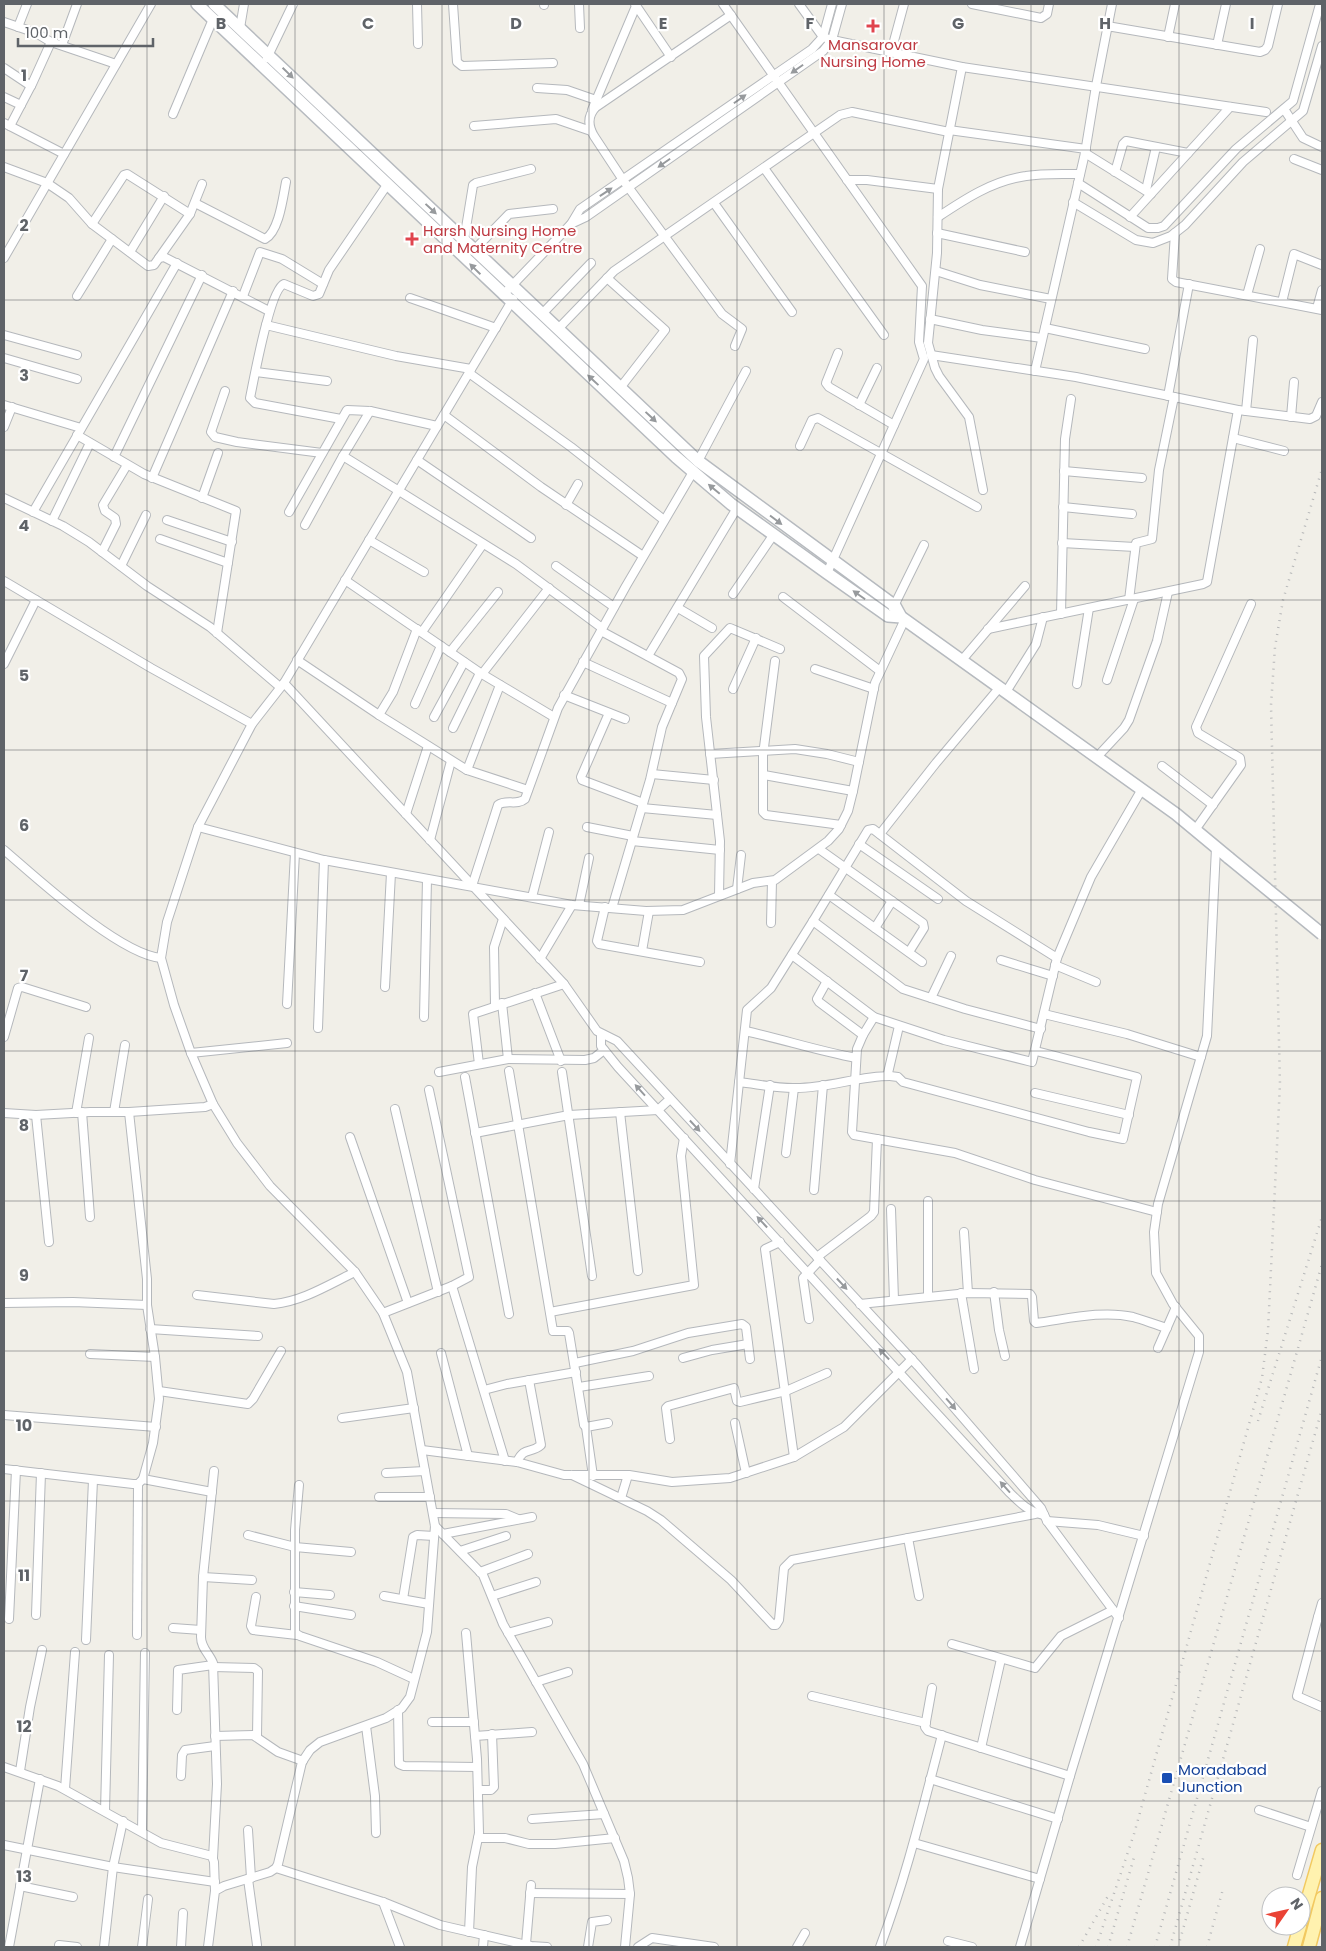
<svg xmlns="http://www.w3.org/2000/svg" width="1326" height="1951" viewBox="0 0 1326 1951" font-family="Poppins,sans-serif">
<rect width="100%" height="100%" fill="#f1efe8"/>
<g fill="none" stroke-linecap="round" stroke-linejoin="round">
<defs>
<g id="street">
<path d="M417,4L418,44"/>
<path d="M453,4L457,62L462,66L553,63"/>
<path d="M544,4V5"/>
<path d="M579,4L580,28"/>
<path d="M635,4L671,57"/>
<path d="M723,4L922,286L919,342L924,359L827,573"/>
<path d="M799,4L823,37L832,40L962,67L1266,112"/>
<path d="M972,4L1041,18L1047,14L1049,4"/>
<path d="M731,15L596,107C587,116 588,126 594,136L623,180L722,314L742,329L735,346"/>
<path d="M4,22L36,33L51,42L116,64"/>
<path d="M1107,26L1260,52L1265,50L1268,46L1278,4"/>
<path d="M18,27L27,4"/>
<path d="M240,28L244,4"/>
<path d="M1168,37L1175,4"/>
<path d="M62,45L77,4"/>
<path d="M1217,45L1226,4"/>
<path d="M891,52L904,4"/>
<path d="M267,58L293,4"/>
<path d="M962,67L938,189L937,253L928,343L935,368L939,376L969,417L983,490"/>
<path d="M4,68L31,86"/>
<path d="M537,88L567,90L596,100"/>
<path d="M4,97L21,105"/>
<path d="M1284,109L1303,138L1322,147"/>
<path d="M592,110L636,6"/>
<path d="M173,114L213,19"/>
<path d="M4,123L64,154"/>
<path d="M10,126L32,84L51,42"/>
<path d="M474,126L556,119L591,131"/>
<path d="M949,130L1086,149"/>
<path d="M1085,153L1151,194"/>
<path d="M1294,159L1322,170"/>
<path d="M4,167L47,183L69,198L92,224L148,266L154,265L159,258L164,257L269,311"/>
<path d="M764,168L884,335"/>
<path d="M1115,172L1123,144L1126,141L1188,153"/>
<path d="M847,180H867L938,189"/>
<path d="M1078,183L1148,228H1158L1164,226L1236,149L1293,101L1320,4"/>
<path d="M1146,190L1156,147"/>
<path d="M1073,202L1136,240L1153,243L1171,236L1185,225L1243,162L1303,111L1322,46"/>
<path d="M195,203L265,239C279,232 283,197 286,182"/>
<path d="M714,203L792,312"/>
<path d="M938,217C965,199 992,181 1026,176C1043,173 1062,174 1080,174"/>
<path d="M1130,217L1230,107"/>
<path d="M92,224L124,175L127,174L190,214"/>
<path d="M571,224L586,217L823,51L832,40L842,4"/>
<path d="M937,233L1025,252"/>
<path d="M1175,233L1172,279L1176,282L1322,310"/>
<path d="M464,240L473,185L476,183L531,169"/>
<path d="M474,250L509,214L553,209"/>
<path d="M130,252L164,196"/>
<path d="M4,258L151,4"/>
<path d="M159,258L190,214L202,184"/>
<path d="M936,271L980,285L1051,299"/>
<path d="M607,278L665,330L620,388"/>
<path d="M503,295L571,224L580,209L812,49L823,37L832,4"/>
<path d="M1247,295L1260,249"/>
<path d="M77,296L112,239"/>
<path d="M243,296L260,252L282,259L323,284"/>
<path d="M410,298L496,328"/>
<path d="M1282,302L1294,254L1322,265"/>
<path d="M1317,308L1322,290"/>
<path d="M542,314L591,263"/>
<path d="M930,319L982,330L1042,338"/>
<path d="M266,325L396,356L471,369"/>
<path d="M1045,328L1145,349"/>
<path d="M558,329L614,271L840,115L852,112L949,132"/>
<path d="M4,335L77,355"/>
<path d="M838,353L826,383L829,387L894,425"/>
<path d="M931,355L1076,377L1238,410L1310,419L1316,416L1322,402"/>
<path d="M4,358L77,379"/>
<path d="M1035,371L1085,153L1096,86L1112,4"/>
<path d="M256,372L327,381"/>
<path d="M469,373L571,447L664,520"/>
<path d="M225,391L211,432L215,437L237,442L322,453"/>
<path d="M1168,396L1189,284"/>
<path d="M4,405L81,428"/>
<path d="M859,405L877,368"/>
<path d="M1246,411L1253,340"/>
<path d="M444,415L541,487L643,556"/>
<path d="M1291,417L1294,382"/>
<path d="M341,419L255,403L250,398C254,379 270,289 284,284L313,296L319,294L329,270L387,185"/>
<path d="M4,427L12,407"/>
<path d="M77,435L144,474L236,511L217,633"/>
<path d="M1233,438L1284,451"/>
<path d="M800,446L812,420L818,418L977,507"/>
<path d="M343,456L516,564L602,628"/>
<path d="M114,457L202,275"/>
<path d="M417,460L531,538"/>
<path d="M698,461L746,371"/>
<path d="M1064,471L1142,478"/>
<path d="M152,478L233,291"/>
<path d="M4,498L63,526L89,542L147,586L210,627L280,687"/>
<path d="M202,498L218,453"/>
<path d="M566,505L578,484"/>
<path d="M1063,507L1132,514"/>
<path d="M33,512L177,263"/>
<path d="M289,512L347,410L370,411L437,426"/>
<path d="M167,520L232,542"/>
<path d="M52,521L90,443"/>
<path d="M305,525L343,456L370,411"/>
<path d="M160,539L228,563"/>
<path d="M369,540L424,572"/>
<path d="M1062,543L1135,547"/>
<path d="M102,552L116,524L115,518L105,511L103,505L127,465"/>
<path d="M121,566L146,515"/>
<path d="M556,566L614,607"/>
<path d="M345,580L482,674L554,717"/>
<path d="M4,581L151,668L252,724"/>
<path d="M733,594L774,534"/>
<path d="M783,597L880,671"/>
<path d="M1129,600L1136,543L1152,539L1159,470L1174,397"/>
<path d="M678,608L712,628"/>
<path d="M893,608L924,545"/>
<path d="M1061,614L1065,439L1071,399"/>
<path d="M988,629L1203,584L1207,582L1238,410"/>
<path d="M601,631L679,673L682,679L662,727L650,780L612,908"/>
<path d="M422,632L483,544"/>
<path d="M450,652L498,592"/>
<path d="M648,656L737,508"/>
<path d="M297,660L379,715L467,770L528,790"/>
<path d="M962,660L1025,586"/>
<path d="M775,661L763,755V812L766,815L841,825"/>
<path d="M583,662L672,703"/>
<path d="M4,664L36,600"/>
<path d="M815,669L874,689"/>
<path d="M482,674L549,588"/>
<path d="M1107,680L1134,599"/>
<path d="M284,683L564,984L597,1031L617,1041L918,1366L1041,1508L1047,1521L1119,1618"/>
<path d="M1077,684L1089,608"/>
<path d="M733,689L756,638"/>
<path d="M1006,692L1036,644L1043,617"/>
<path d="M564,695L625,719"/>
<path d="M415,704L441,646"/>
<path d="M609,713L581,777L582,780L643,803"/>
<path d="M379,715L393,692L417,629"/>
<path d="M434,717L464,662"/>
<path d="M453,728L480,673"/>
<path d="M710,754L795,749L827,754L859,762"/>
<path d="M1097,757L1124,728L1129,720L1157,641L1168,592"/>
<path d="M1162,766L1213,805"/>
<path d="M467,770L500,685"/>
<path d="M652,774L714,780"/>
<path d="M764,775L853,791"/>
<path d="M642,808L717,815"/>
<path d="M406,814L428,746"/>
<path d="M198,827L324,860L572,905L646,911L683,910L753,883L775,880L828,841L839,829L848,811L853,791L875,683L905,619"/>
<path d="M587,827L633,836"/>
<path d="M1195,830L1241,765L1240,758L1198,733L1196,727L1251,604"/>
<path d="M880,834L936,763L1000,687"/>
<path d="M430,840L451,761"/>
<path d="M632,841L720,850"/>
<path d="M859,844L938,899"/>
<path d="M819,849L923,923L924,928L909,952"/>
<path d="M4,850C38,879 119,954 161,958"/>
<path d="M472,886L498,805C506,799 517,806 525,799L558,708L626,586L693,472"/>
<path d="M737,889L741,855"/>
<path d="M719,895L720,841L706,717L704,656L730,628L780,649"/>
<path d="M829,895L922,962"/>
<path d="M532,897L549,832"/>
<path d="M579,905L589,858"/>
<path d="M605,907L597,941L599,944L700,962"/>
<path d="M813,921L903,989L965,1009L1041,1029"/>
<path d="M771,923L772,881"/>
<path d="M875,928L892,901"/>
<path d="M642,951L649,911"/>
<path d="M792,955L874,1017L944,1040L1032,1062L1057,958L1091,877L1142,789"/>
<path d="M540,959L572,905"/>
<path d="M1001,960L1053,976"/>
<path d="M1055,965L1096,982"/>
<path d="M827,981L817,999L819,1002L863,1035"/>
<path d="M385,987L391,873"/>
<path d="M535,993L561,1061"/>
<path d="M931,998L951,956"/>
<path d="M502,1003L508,1059"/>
<path d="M287,1004L295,853"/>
<path d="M495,1005L494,947L503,919"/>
<path d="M1044,1014L1127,1034L1201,1057"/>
<path d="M424,1017L427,879"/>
<path d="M874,1017L863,1035L857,1049L852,1132L854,1135L955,1153L1035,1180L1157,1212"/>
<path d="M899,1026L888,1073L890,1076L898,1077L903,1082L1089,1132L1123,1139L1137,1077L1036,1051"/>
<path d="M318,1028L324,860"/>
<path d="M745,1031C782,1039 818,1051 856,1058"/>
<path d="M601,1035V1046L618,1067L1010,1493C1020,1503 1029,1512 1044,1515"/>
<path d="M4,1037L18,988L22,987L86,1007"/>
<path d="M191,1053L287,1043"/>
<path d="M479,1064L473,1014L564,984"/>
<path d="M509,1071L553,1331H568L569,1333L584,1425L586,1427L608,1423"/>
<path d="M439,1072L508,1059L585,1060L594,1058L604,1050"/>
<path d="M562,1072L592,1276"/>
<path d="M465,1077L509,1314"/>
<path d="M739,1082C757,1084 775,1088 793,1088C826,1089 858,1076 890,1076"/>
<path d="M1035,1093L1129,1115"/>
<path d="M395,1109L438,1292"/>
<path d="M82,1112L90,1217"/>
<path d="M114,1112L125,1045"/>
<path d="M620,1112L638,1271"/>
<path d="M4,1113L36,1115L90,1112H129L205,1107L213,1104"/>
<path d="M76,1113L89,1038"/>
<path d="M36,1115L49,1242"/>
<path d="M475,1133L569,1115L658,1110L670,1099"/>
<path d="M350,1137L408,1303"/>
<path d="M786,1153L794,1088"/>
<path d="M730,1164L747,1010L771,988L813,921L868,830L873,829L966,901L1057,958"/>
<path d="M754,1189L770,1085"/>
<path d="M814,1190L823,1085"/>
<path d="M891,1209L894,1300"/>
<path d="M964,1232L968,1293"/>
<path d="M780,1242L765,1249L794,1457"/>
<path d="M817,1257L871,1216L874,1212L877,1139"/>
<path d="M452,1286L505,1461"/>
<path d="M994,1292L999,1330L1005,1356"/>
<path d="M961,1293L974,1369"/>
<path d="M197,1295L274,1304C303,1301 328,1285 355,1272"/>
<path d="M928,1296V1201"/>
<path d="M4,1303L73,1302L147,1305"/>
<path d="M860,1304L968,1293L1030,1294L1032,1297L1034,1321L1036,1323C1067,1319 1102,1310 1133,1317C1144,1320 1156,1325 1167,1328"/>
<path d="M550,1312L694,1285L681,1156L684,1138"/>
<path d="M383,1313L452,1286L469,1277L429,1090"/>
<path d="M809,1319L803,1278L820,1260"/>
<path d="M150,1329L258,1336"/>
<path d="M1158,1348L1176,1307"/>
<path d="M441,1353L468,1456"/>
<path d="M90,1354L155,1357"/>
<path d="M683,1358L712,1350L748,1344"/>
<path d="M575,1363L633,1351L688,1333L742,1324L746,1327L750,1359"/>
<path d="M579,1387L649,1376"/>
<path d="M484,1390L507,1384L576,1372"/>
<path d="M159,1391L248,1404L253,1399L281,1351"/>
<path d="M4,1415L156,1427"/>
<path d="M342,1418L414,1408"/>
<path d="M735,1423L746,1473"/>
<path d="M586,1427L593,1476"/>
<path d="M670,1439L666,1408L668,1406L734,1388L737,1401L740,1402L786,1391L827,1373"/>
<path d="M422,1450L517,1462L564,1475H629L672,1482L730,1478L794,1457L844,1427L912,1359"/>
<path d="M517,1462C524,1446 531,1454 541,1445L529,1380"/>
<path d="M4,1469L133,1484H138L143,1479L153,1443L159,1399L155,1357L147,1305V1279L129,1112"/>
<path d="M386,1473L425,1471"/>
<path d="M572,1475L647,1511L661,1520L731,1580L773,1625H776L779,1620L784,1568L792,1560L1035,1514"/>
<path d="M143,1479L212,1492"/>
<path d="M299,1485L295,1530V1633L300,1636L377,1662L414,1679"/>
<path d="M379,1497H430"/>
<path d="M621,1498L628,1475"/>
<path d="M433,1513L506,1514L518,1519"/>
<path d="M1047,1521L1098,1525L1144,1536"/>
<path d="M435,1526L483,1575L503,1624L583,1764L624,1861L628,1878L630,1894L625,1947"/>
<path d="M443,1534L532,1517"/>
<path d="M248,1535L295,1547L351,1552"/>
<path d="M908,1538L919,1596"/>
<path d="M460,1551L506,1536"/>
<path d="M480,1572L528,1554"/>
<path d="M203,1577L252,1580"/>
<path d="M294,1592L330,1595"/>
<path d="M384,1596L429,1604"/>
<path d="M492,1596L536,1582"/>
<path d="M256,1597L251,1626L253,1630L297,1635"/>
<path d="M403,1599L413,1537L417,1535L434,1536"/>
<path d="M294,1606L351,1615"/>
<path d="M36,1615L41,1473"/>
<path d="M1318,1617L1297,1696L1322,1707"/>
<path d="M1320,1618L1318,1617L1322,1603"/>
<path d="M9,1619L16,1470"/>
<path d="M173,1628L201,1630"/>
<path d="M466,1633L477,1759L479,1833L472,1867L469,1932"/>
<path d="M508,1633L548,1622"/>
<path d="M137,1635L138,1484"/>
<path d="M86,1640L93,1480"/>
<path d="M952,1644L1035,1668L1061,1636L1113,1610"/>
<path d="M213,1667L254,1668L258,1671L257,1736"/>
<path d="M536,1682L568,1672"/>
<path d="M932,1688L925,1727L928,1731L1070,1776"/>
<path d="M812,1696L926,1723"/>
<path d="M177,1710L178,1670L213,1665"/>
<path d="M398,1710L399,1764L404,1766L477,1767"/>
<path d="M432,1722H474"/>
<path d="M366,1726L375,1796L376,1833"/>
<path d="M215,1736L253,1735L278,1752L303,1761"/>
<path d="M475,1736L532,1732"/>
<path d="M981,1748L1001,1659"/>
<path d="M4,1767L58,1786L161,1843L212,1856L214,1862L215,1891"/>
<path d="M20,1771L30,1707L42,1650"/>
<path d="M181,1776L182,1755L185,1750L215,1746"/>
<path d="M930,1779L1058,1819"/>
<path d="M65,1789L75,1652"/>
<path d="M478,1790H491L494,1787L492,1734"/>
<path d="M1259,1810L1311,1827"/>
<path d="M105,1811L109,1655"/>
<path d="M532,1819L604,1814"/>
<path d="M248,1830L251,1878"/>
<path d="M142,1831L145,1653"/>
<path d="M478,1838H505L529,1844H555L615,1838"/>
<path d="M914,1843L1040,1879"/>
<path d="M4,1845L113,1867L215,1882"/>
<path d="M213,1858L217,1784L213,1663C209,1653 201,1648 201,1637L203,1577L214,1471"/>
<path d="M276,1868L383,1902L440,1925L531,1946L547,1947"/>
<path d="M1297,1875L1322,1791"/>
<path d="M248,1879L257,1945"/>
<path d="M20,1886L73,1897"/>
<path d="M530,1893L630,1894"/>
<path d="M383,1902L400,1947"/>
<path d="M948,1941L972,1947"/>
<path d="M526,1944L531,1885"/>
<path d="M59,1945L77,1947"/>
<path d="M9,1947L40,1779"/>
<path d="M104,1947L113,1867L123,1821"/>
<path d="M142,1947L148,1899"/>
<path d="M181,1947L183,1913"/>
<path d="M208,1947L215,1891L224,1886L270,1872L276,1868L278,1864L302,1762L310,1750L320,1742L386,1718L402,1708L410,1697L427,1632L435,1526L407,1372L383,1313L355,1272L270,1186L237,1143L213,1104L191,1053L174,1005L161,958L167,922L198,827L252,724L284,683L513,299"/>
<path d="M483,1947L484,1935"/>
<path d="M588,1947L592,1922L607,1920"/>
<path d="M638,1947L652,1938L714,1947"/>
<path d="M797,1947L805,1933"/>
<path d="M880,1947C906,1878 923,1807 942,1735"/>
<path d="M1020,1947L1070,1776L1199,1352V1336L1173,1304L1156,1273L1154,1232L1158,1204L1207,1036L1216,848"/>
</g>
<g id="secondary">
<path d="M197,4L676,457L731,504L827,573L888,616L901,617"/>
<path d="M214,4L698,461L895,606L901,617L1176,814L1229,858"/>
</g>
<g id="primary">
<path d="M1301,1922L1322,1850"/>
<path d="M1294,1947L1300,1926"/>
<path d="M1309,1947L1322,1898"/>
</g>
</defs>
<use href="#street" stroke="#b5b8bc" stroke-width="10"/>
<use href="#secondary" stroke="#b6babf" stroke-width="14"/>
<use href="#primary" stroke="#f2c960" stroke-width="15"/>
<use href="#street" stroke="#fff" stroke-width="8"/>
<use href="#secondary" stroke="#fff" stroke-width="11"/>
<use href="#primary" stroke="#fff2af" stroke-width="12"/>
<g stroke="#b6b7b8" stroke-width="2.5" stroke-dasharray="1 6" stroke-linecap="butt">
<path d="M1258,1421L1322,1217"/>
<path d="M1079,1947L1108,1896"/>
<path d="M1096,1947L1134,1834L1262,1378L1268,1330L1280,1084L1271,705L1275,647L1283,600L1322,469"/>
<path d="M1108,1947L1135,1854"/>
<path d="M1127,1947L1322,1264"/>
<path d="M1155,1947L1322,1356"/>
<path d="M1170,1947L1322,1409"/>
<path d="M1178,1947L1204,1855"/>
<path d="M1207,1947L1223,1889"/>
</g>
<defs>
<path id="secondary-bridge" d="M1229,858L1322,934"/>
</defs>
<use href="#secondary-bridge" stroke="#b6babf" stroke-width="14" stroke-linecap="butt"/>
<use href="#secondary-bridge" stroke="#fff" stroke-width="11"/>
</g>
<defs><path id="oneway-solid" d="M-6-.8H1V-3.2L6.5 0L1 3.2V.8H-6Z" transform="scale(1.25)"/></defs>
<g fill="#979a9d">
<use href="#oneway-solid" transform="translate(797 69) rotate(145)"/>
<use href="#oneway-solid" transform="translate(288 73) rotate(44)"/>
<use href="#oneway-solid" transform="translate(740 99) rotate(-35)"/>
<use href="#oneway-solid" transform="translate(664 163) rotate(145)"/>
<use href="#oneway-solid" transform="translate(606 192) rotate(-34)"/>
<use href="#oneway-solid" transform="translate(431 209) rotate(43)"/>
<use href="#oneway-solid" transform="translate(475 269) rotate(-136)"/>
<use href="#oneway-solid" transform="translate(593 380) rotate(-137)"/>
<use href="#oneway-solid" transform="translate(651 417) rotate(43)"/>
<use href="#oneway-solid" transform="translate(714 489) rotate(-140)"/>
<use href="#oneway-solid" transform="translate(776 520) rotate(37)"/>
<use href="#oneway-solid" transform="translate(859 595) rotate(-145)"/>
<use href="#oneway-solid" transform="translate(640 1090) rotate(-132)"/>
<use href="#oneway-solid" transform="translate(695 1126) rotate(47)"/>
<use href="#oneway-solid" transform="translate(762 1222) rotate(-133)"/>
<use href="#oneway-solid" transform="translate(842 1284) rotate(47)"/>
<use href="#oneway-solid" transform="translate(884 1354) rotate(-133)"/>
<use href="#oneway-solid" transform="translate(951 1404) rotate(49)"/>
<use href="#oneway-solid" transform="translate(1005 1487) rotate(-132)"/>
</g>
<path fill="none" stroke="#5f6368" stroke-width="1" stroke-opacity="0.55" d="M147,4V1947M295,4V1947M442,4V1947M589,4V1947M737,4V1947M884,4V1947M1031,4V1947M1179,4V1947M4,150H1322M4,300H1322M4,450H1322M4,600H1322M4,750H1322M4,900H1322M4,1051H1322M4,1201H1322M4,1351H1322M4,1501H1322M4,1651H1322M4,1801H1322"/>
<g fill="#e0444e" stroke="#fff" stroke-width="2">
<path d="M870.5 18.5h5v5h5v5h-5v5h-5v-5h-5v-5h5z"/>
<path d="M409.5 231.5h5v5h5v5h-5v5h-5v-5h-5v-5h5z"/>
</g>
<rect fill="#1a4fb4" stroke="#fff" stroke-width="2" x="1161" y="1772" width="12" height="12" rx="2.5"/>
<g text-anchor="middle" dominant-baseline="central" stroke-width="4.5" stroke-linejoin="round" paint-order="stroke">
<g font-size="15" fill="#be3a42" stroke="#fff">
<text x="873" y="44">Mansarovar<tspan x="873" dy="17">Nursing Home</tspan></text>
<text x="423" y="230" text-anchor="start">Harsh Nursing Home<tspan x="423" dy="17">and Maternity Centre</tspan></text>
</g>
<g font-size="15" fill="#164399" stroke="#fff" text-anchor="start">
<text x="1178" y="1769">Moradabad<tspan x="1178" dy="17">Junction</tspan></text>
</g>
</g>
<g font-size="16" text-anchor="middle" font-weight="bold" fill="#5f6368" stroke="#fff" stroke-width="4.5" stroke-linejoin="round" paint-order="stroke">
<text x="221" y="29">B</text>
<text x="368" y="29">C</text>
<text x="516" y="29">D</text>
<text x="663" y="29">E</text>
<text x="810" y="29">F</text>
<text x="958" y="29">G</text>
<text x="1105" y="29">H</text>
<text x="1252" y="29">I</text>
<text x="24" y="81">1</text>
<text x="24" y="231">2</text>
<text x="24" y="381">3</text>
<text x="24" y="531">4</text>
<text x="24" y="681">5</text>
<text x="24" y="831">6</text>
<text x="24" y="981">7</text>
<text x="24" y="1131">8</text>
<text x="24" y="1281">9</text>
<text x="24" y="1431">10</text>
<text x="24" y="1581">11</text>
<text x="24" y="1732">12</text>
<text x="24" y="1882">13</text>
</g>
<rect width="1326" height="1951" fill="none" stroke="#5f6368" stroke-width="10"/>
<g transform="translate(1286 1911) rotate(56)"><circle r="24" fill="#ffffff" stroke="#bfc1c3"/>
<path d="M0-4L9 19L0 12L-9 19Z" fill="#ea4335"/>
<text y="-8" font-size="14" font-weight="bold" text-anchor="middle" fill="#5f6368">N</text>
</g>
<path d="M18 38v8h135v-8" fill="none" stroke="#5f6368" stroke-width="2.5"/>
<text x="25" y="38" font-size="15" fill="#5f6368" stroke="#ffffff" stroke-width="4" paint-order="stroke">100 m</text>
</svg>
